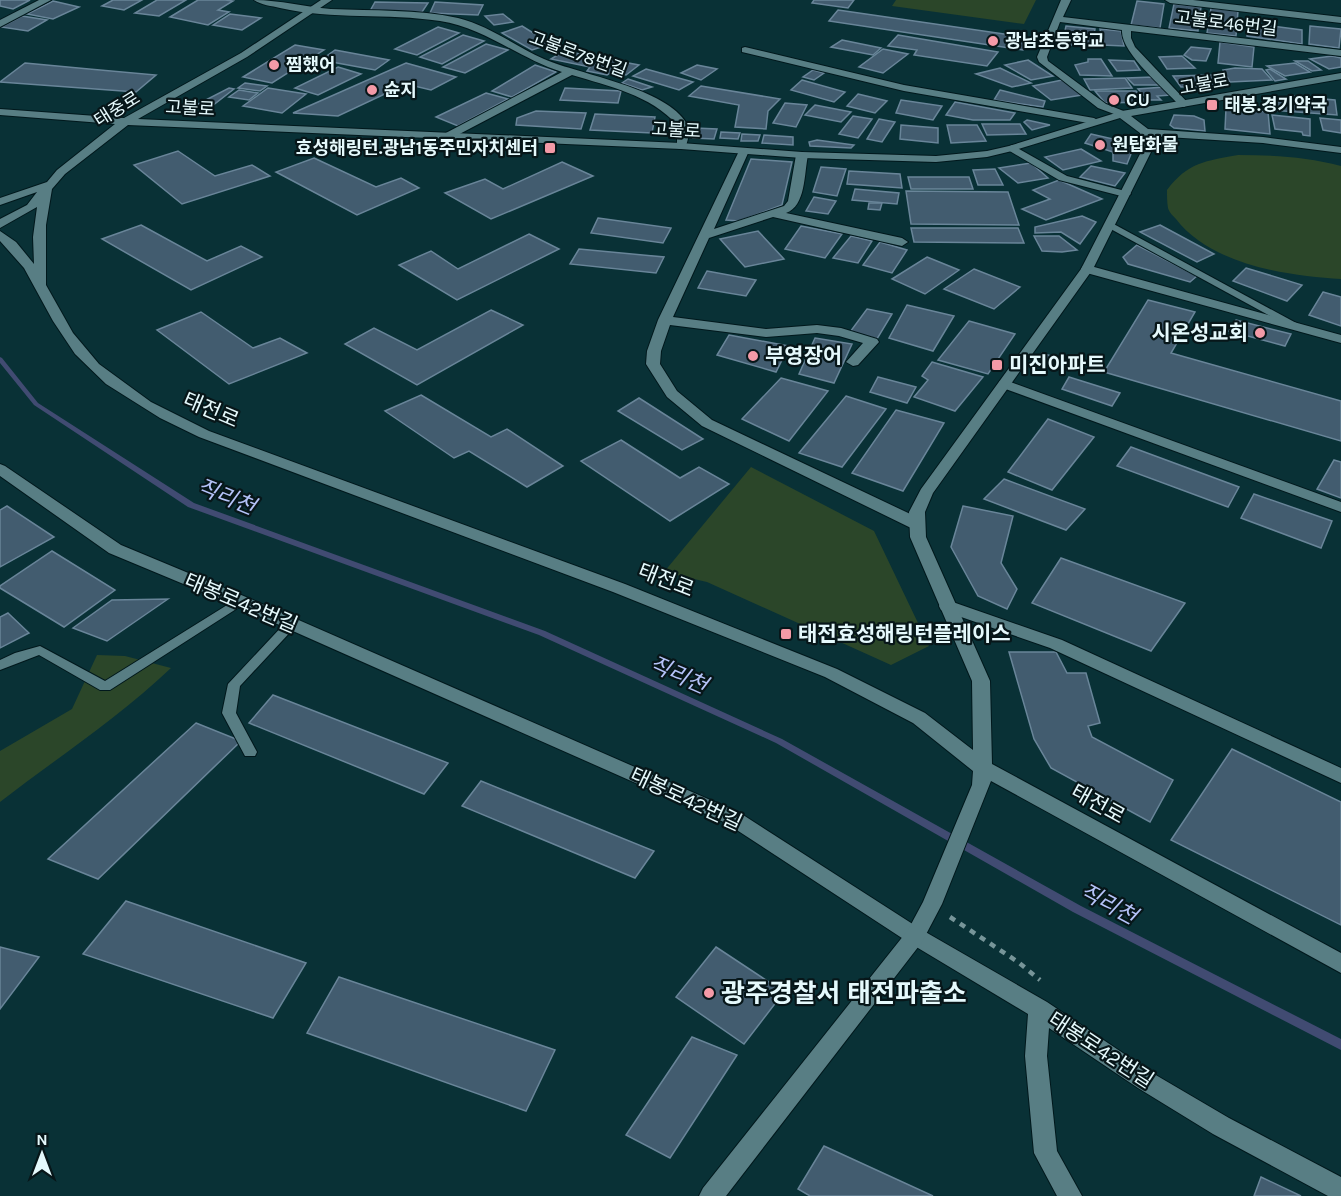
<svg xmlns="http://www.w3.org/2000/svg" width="1341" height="1196" viewBox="0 0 1341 1196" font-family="Karla,'Noto Sans KR',sans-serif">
<rect width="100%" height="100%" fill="#093136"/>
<g fill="#2b4629">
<path d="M896,0H1036L1024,24L892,6Z"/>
<path d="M1238,155C1274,155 1307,157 1341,166V279C1288,276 1211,265 1176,219C1173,216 1169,212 1168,208C1167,203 1167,195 1167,190C1188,162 1206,161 1238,155Z"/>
<path d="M751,467L874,531L929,646L891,665L707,582L664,572Z"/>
<path d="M97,655L125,656L171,668C118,718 57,758 0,802V751L72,709Z"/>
</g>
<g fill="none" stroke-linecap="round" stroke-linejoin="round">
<path fill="#414b72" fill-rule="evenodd" d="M0,357L2,358L38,403L194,503L545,631L782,739L1081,906L1341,1039V1050L1073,912L776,743L539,635L188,507L34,405L0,363Z"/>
</g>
<g fill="#425c6f" stroke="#698599" stroke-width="1.5">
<path d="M0,0H30L13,9L0,6Z"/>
<path d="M113,0H142L124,10L102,6Z"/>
<path d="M157,0H186L159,16L135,13Z"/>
<path d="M198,0H225L233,1L218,10L229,12L208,25L170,17Z"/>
<path d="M814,0H854L848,8L812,3Z"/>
<path d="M53,1L79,7L53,19L27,14Z"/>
<path d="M1137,1L1164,4L1160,28L1131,25Z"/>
<path d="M375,2L428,3L422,12L370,11Z"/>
<path d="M435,2L483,5L478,15L430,13Z"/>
<path d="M1174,4L1201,7L1198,31L1169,28Z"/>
<path d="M1211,8L1238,11L1236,36L1207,33Z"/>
<path d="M838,10L1031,38L1023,50L829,21Z"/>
<path d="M230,14L261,18L242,30L213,25Z"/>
<path d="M503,14L513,22L494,25L485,16Z"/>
<path d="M22,16L47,20L28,31L1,27Z"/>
<path d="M1248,23L1302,30V44L1247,36Z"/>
<path d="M522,26L551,44L532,50L502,33Z"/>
<path d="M1066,26L1095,29L1092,47L1062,44Z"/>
<path d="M1310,26L1341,29L1339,48L1309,44Z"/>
<path d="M438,27L459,33L417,55L395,49Z"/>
<path d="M1100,29L1121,31L1124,46L1102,45Z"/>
<path d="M463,35L484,41L442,64L420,57Z"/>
<path d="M898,35L998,52L987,66L914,55L917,50L888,46Z"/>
<path d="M842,40L881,48L873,55L831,47Z"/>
<path d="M1220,42L1254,47L1252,67L1218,63Z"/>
<path d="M486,44L508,50L465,73L443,67Z"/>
<path d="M295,45L324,50L272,83L243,77Z"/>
<path d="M1191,47L1211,49L1206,61L1192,60L1184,55Z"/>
<path d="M883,49L908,54L883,73L859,67Z"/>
<path d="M335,50L389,60L375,70L321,60Z"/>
<path d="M564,51L639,65L626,75L612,72L607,75L587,71L590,67L551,59Z"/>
<path d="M1182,56L1195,68L1167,69L1159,57Z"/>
<path d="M1332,56L1341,58V67L1329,69L1310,59Z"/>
<path d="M1088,59H1101L1112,76L1080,75L1075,65L1088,62Z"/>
<path d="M1028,60L1053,76L1031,80L1005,65Z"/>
<path d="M1109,60L1134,61L1140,70L1117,71Z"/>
<path d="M1295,61H1308L1321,70L1312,71Z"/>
<path d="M25,63L89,69L156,75L136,92L0,82Z"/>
<path d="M406,63L456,77L431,90L406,84L338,116L293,113Z"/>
<path d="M1295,63L1310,72L1285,76L1267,66Z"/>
<path d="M535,65L556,72L512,97L492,91Z"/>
<path d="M697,65L717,69L701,80L681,73Z"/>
<path d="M338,67L361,74L318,95L295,88Z"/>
<path d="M1000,68L1031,83L1012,87L976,74Z"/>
<path d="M1235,68L1262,69L1272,80L1230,82L1223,70Z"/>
<path d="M646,69L693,82L679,90L633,76Z"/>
<path d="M1270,69L1286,79L1275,81L1266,70Z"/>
<path d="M813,70L824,73L814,80L803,77Z"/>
<path d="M1212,75L1222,86L1181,87L1173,76Z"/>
<path d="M1153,77L1159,85H1134L1127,78Z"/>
<path d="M1125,78L1132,88L1090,90L1084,79Z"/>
<path d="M628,79L652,87L642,90L622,83Z"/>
<path d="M802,80L845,92L834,102L791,90Z"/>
<path d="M1062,80L1082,95L1051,100L1033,86Z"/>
<path d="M245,83L267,86L260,91L238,88Z"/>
<path d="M701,86L780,99L768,111L766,129L735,127L739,105L689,96Z"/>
<path d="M1164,87L1170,95L1157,96L1161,100H1148L1138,89Z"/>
<path d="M229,88L234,89L208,109L198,104Z"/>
<path d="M268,88L306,94L282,113L243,106Z"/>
<path d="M565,88L621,91L618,103L560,100Z"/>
<path d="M239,90L258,93L249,100L229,97Z"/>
<path d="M1000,90L1045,101L1043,107L994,100Z"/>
<path d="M1095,91H1136L1146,102L1105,103Z"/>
<path d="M486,93L508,99L458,126L436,117Z"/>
<path d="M858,94L887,101L875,113L847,106Z"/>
<path d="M1291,96L1335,100L1337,115L1270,110L1266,101L1288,102Z"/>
<path d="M901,100L942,106L933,120L896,113Z"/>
<path d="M955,102L1015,113L1010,120H973L946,115Z"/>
<path d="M785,103L807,105L796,127L773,123Z"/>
<path d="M815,105L851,112L841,122L805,115Z"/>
<path d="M1226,108L1268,112L1270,134L1225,129Z"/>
<path d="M536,111L586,113L581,129L516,125L517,118Z"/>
<path d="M595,114L655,117L652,133L590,130Z"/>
<path d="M1174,115L1194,116L1204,120L1205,131L1174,128L1170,125Z"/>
<path d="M1272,115L1310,119V136L1303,135L1302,132L1275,129Z"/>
<path d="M853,116L872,119L858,138L839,134Z"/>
<path d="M1320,118L1341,120V133L1323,130Z"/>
<path d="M879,119L895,122L882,142L867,139Z"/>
<path d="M1027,120L1050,125L1032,130L1024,122Z"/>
<path d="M982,124H1020L1026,134L987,135Z"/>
<path d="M901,125L938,128V143L900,139Z"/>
<path d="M947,125H977L986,141L951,143Z"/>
<path d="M695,128L717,129L714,139L693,138Z"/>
<path d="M721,132L740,133L738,139L720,138Z"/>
<path d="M742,134L760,135L758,141H741Z"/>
<path d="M1091,134L1135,144L1127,164L1113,161V152L1085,143Z"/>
<path d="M764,135L793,137V145L762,143Z"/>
<path d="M817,140L854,145L851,148L810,146L809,142Z"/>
<path d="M1081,149L1101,161L1063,170L1045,157Z"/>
<path d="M178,151L215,176L252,165L270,176L182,204L134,165Z"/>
<path d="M314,158L376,187L401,178L419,188L357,215L276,172Z"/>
<path d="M751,159L792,162L782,205L739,221L726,220Z"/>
<path d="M562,162L593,176L491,219L445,193L485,179L503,189Z"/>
<path d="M1031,163L1048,178L1018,183L999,168Z"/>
<path d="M1091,166L1125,173L1115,186L1080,177Z"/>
<path d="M821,167L846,169L837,196L813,192Z"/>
<path d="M995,169L1003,185H978L973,170Z"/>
<path d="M849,171L900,174L902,188L847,184Z"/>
<path d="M908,177H969L973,189H911Z"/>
<path d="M1059,180L1102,199L1046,220L1022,209L1050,199L1033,190Z"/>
<path d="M855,189L899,193L897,204L852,200Z"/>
<path d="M906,191L1008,192L1019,225L911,224Z"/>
<path d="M814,197L836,201L828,214L806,211Z"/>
<path d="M869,203H882L880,210L868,209Z"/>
<path d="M1082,216L1096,222L1080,244L1061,232L1035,233V227Z"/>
<path d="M598,218L671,228L663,243L591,233Z"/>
<path d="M141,225L207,261L241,246L262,257L191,290L102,239Z"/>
<path d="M1160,225L1214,254L1197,262L1140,232Z"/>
<path d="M801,226L842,234L825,258L785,249Z"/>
<path d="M911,228H1018L1024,243L914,242Z"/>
<path d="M758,231L784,259L745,267L720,239Z"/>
<path d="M529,234L559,249L457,300L399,265L431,251L458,269Z"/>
<path d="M851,236L872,241L858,263L833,258Z"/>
<path d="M1034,236H1059L1077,250L1062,252L1042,251Z"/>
<path d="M880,242L907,250L892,273L863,265Z"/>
<path d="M1137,245L1197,276L1190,282L1128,264L1123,257Z"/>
<path d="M579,249L664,257L656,273L570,264Z"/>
<path d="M927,257L959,270L925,294L892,279Z"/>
<path d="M1246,268L1302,285L1287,301L1233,281Z"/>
<path d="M974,269L1020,287L994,309L944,289Z"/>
<path d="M707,271L756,280L746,296L698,288Z"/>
<path d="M1323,292L1341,297V326L1309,315Z"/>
<path d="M1148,300L1195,312L1171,353L1341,401V441L1104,372Z"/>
<path d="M907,305L954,316L933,351L889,338Z"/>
<path d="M867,309L892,314L877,339L850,332Z"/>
<path d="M491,310L523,325L417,385L345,344L374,328L417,350Z"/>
<path d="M201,312L253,348L280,338L307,353L229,384L157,330Z"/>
<path d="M1236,320L1291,334L1285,346L1229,331Z"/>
<path d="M969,321L1015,334L988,374L938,360Z"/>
<path d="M729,335L789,346L776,372L717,355Z"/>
<path d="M815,338L852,344L834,383L799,374Z"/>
<path d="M1042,353L1054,357L1048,366L1035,363Z"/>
<path d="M932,362L983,377L955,411L914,397L928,380L922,376Z"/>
<path d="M878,377L916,387L907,403L870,392Z"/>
<path d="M1069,377L1120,393L1112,406L1062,389Z"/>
<path d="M781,378L828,391L789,441L742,419Z"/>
<path d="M421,395L491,437L507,429L563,466L527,487L469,451L454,458L385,411Z"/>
<path d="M846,396L886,409L842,467L799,453Z"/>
<path d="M639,398L703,439L682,450L618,411Z"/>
<path d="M896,410L944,423L903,491L852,473Z"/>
<path d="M1048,419L1094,437L1052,490L1008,472Z"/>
<path d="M621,440L680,478L699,467L729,484L670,521L581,461Z"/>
<path d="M1131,447L1239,487L1228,507L1117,466Z"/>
<path d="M1334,460L1341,462V498L1317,489Z"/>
<path d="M1004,479L1085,509L1066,530L984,499Z"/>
<path d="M1254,494L1332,521L1321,548L1241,518Z"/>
<path d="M7,506L54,537L0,567V510Z"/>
<path d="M963,506L1013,516L1001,563L1017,589L1007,609L978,596L951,547Z"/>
<path d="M52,551L115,590L64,627L0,588V586Z"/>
<path d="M1061,558L1185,603L1151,651L1032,603Z"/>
<path d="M168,599L107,641L73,628L112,600Z"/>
<path d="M8,613L29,633L0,648V617Z"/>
<path d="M1009,652H1056L1067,673H1086L1100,723L1088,726L1092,737L1173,780L1150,822L1051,768L1034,739Z"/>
<path d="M273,695L448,763L424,794L249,723Z"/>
<path d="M196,723L241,741L98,879L48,859Z"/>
<path d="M1232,749L1341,802V925L1171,840Z"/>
<path d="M481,781L654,851L635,878L462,806Z"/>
<path d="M126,901L306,963L273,1018L83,954Z"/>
<path d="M0,947L39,957L0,1009Z"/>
<path d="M716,947L784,992L744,1044L676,997Z"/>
<path d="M339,977L555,1050L526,1111L307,1033Z"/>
<path d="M692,1037L737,1055L670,1158L626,1135Z"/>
<path d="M824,1146L933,1196H810L798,1189Z"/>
<path d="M1261,1177L1301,1196H1254Z"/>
</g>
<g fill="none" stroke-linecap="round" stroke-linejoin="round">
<defs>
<g id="service">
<path d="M1110,222L1298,324L1300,326L1295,329L1292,328L1107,227L1106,225Z"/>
<path d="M240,597L244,598L246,601L244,604L110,690H100L39,655L0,670V660L15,653L40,646L105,681Z"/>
<path d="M291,620L297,624L295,627L240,686L236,713L257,752L255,756H245L222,713L228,684L287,621Z"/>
</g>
<g id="minor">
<path d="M39,0H51L0,27V20Z"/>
<path d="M254,0C280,0 305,7 331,9C373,11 417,9 458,18C490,26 515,46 544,59C581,75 667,88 687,124C691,131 688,139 686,146L681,149L677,148V125C651,95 608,86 572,75L450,139H442V135L562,72C520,59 485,28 440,21C387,13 333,20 280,8C272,6 261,5 254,0Z"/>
<path d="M1061,0H1071L1063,17L1341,50V56L1131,31V38L1135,47L1189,104L1184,107L1180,106C1165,89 1120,52 1122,30L1060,22L1047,57L1048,61L1106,104L1126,112V116L1122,117L1098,108L1039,62L1037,57Z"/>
<path d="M1165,0H1193L1341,17V23L1170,3Z"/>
<path d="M745,47L904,85L1094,118L1099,121L1094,124L904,91L742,52V48Z"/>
<path d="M1012,145L1067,176L1129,192L1131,194L1125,197L1059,180L1008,150L1007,148Z"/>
<path d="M744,148L749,151L714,229L784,206L788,201L796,155L802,152L808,155C804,174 806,206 786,213L902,238L908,242L902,246L773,217L709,238L673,317L766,329L817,325L841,328L877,339L879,342L858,365L853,366L846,362L863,343L839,336L817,333L766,337L670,325L661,351L660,364L677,391L712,420L923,520L925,524L923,528H911L702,426L667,397L646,364L647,351L658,320L739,151Z"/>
<path d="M1087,265L1341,335V343L1083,272L1081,269L1083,266Z"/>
<path d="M1005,380L1341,502V512L1000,387L998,384L1000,381Z"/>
<path d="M0,464L5,466L121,545L246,597L740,813L922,930L1047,1002L1154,1074L1229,1118L1341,1177V1196H1328L1213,1134L1138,1088L1049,1028L1047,1056L1057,1151L1082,1196H1057L1034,1153L1025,1056L1028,1014L908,942L726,823L234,605L109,553L0,476Z"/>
<path d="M947,600L1062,640L1341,768V783L1050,648L941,610L939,606L941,602Z"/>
</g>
<path id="tertiary" d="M321,0H332L247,57L138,119L681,143L802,152L936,156L987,151L1009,146L1122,111L1341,73V79L1131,116L1148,129L1263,137L1341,147V153L1263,143L1151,136V152L1093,269L933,493L925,512L926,537L990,681L992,764L1341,953V973L991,781L942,904L922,942L726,1196H699L703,1188L908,930L923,902L972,785L973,771L913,723L825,677L613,592L199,437L160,418L106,384L75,354L53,321L24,268L0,241V231L16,242L34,264L33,237L37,207L0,228V219L27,205L37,192L0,205V198L47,182L57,170L115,124L0,115V109L124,118L241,53ZM1120,118L1140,133L1141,152L1081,269L921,489L909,512L910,537L972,681L973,750L925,713L837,669L625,584L209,431L151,402L99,364L73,333L46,285V225L52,189L65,174L128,125L681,149L802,158L936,162L987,157L1012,151Z"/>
</defs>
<use href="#service" stroke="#00181c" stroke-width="2"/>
<use href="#minor" stroke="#00181c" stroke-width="2"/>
<use href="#tertiary" stroke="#00181c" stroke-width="2"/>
<path stroke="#779599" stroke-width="4.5" stroke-dasharray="6 6" stroke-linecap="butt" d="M950,917L1018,962L1040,980"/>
<use href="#service" fill="#587e84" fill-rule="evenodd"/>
<use href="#minor" fill="#587e84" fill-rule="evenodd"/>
<use href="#tertiary" fill="#587e84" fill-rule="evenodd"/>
</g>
<g fill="#f49aa7" stroke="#071619" stroke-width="2">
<circle cx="993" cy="41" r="6"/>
<circle cx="274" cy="65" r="6"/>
<circle cx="372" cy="90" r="6"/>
<circle cx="1114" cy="100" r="6"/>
<rect x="1206" y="99" width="12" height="12" rx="3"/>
<circle cx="1100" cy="145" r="6"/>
<rect x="544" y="142" width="12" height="12" rx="3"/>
<circle cx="1260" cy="333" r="6"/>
<circle cx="753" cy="356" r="6"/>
<rect x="991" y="359" width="12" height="12" rx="3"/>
<rect x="780" y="628" width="12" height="12" rx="3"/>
<circle cx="709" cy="993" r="6"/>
</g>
<g text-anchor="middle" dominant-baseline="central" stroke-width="4.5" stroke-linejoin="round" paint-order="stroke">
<g font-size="18" fill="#e5f9fc" stroke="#071619">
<text transform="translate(1226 23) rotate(7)">고불로46번길</text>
<text transform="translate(578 54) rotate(20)">고불로78번길</text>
<text transform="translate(1204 84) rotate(-10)">고불로</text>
<text transform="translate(190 108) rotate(3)">고불로</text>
<text transform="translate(117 109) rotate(-32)">태중로</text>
<text transform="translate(676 130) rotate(3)">고불로</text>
</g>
<g font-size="18" font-weight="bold" fill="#e5f9fc" stroke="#071619" text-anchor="start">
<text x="1005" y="41">광남초등학교</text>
<text x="286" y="65">찜했어</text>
<text x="384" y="90">슌지</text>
<text x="1126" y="100">CU</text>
<text x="1224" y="105">태봉.경기약국</text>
<text x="1112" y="145">원탑화물</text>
<text x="538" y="148" text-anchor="end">효성해링턴.광남1동주민자치센터</text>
</g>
<g font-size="21" font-weight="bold" fill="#e5f9fc" stroke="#071619" text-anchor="start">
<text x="1248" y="333" text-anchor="end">시온성교회</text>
<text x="765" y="356">부영장어</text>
<text x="1009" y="365">미진아파트</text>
<text x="798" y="634">태전효성해링턴플레이스</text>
</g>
<g font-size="21" fill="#e5f9fc" stroke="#071619">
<text transform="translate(211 410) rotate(23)">태전로</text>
<text transform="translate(666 580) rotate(21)">태전로</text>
<text transform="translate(241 603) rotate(23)">태봉로42번길</text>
<text transform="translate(686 799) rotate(25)">태봉로42번길</text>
<text transform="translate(1098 804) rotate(29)">태전로</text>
<text transform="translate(1101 1050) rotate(33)">태봉로42번길</text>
</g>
<g font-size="22" font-style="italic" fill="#b5c3f9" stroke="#071619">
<text transform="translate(226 497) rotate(22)">직리천</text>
<text transform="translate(678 675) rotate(24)">직리천</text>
<text transform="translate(1108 904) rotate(28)">직리천</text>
</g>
<g font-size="26" font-weight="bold" fill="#e5f9fc" stroke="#071619" text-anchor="start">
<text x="721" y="993">광주경찰서 태전파출소</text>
</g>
</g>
<g transform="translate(42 1154)" stroke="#071619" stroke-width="4.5" paint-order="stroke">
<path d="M0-4.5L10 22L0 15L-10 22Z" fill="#e5f9fc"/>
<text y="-9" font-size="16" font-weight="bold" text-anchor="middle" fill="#e5f9fc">N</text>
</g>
</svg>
